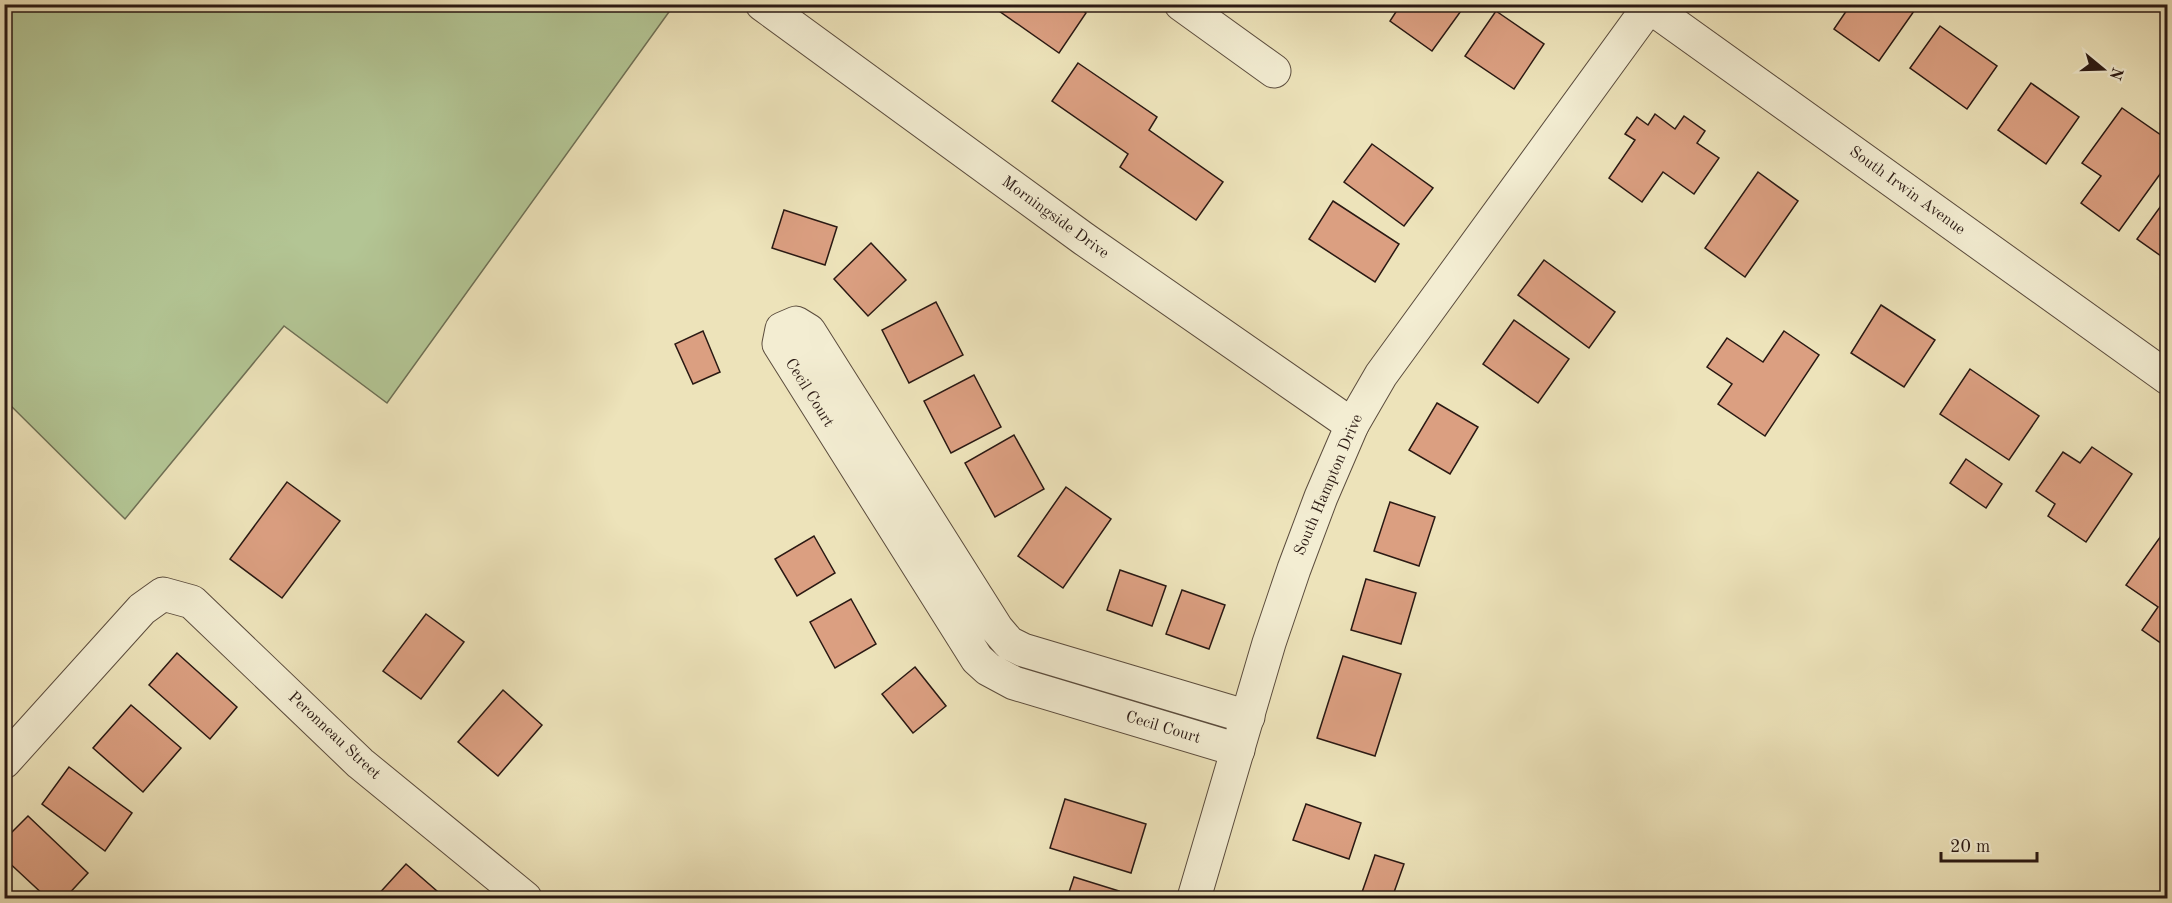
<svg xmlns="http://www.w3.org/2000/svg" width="2172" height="903" viewBox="0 0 2172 903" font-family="'Old Standard TT',serif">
<rect width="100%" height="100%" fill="#ede3ba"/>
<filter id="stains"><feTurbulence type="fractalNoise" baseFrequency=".00333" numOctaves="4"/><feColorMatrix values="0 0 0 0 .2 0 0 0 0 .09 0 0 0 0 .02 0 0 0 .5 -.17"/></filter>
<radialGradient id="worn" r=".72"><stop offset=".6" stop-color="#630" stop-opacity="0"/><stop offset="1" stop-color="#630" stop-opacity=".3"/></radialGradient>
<path fill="#b3c594" stroke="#6e6f54" stroke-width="1.5" d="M4,5L5,4L674,5L387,403L284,326L125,519L5,400Z"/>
<g fill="#db9f81" stroke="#2a1913" stroke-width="1.5">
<path d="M989,4H1074L1086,13L1059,53Z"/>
<path d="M1401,4H1466L1432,51L1390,21Z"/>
<path d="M1851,4H1919L1879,61L1834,29Z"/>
<path d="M1496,11L1544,44L1514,89L1465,56Z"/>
<path d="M1940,26L1997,66L1967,109L1910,68Z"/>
<path d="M1078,63L1157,117L1149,130L1223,182L1196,220L1120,167L1128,154L1052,101Z"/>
<path d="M2031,83L2079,117L2046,164L1998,130Z"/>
<path d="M2122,108L2168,140V163L2119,231L2081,203L2101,176L2082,163Z"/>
<path d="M1655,114L1675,129L1684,116L1705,131L1697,143L1719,158L1694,194L1663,172L1642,202L1609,178L1635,140L1625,134L1637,117L1648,125Z"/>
<path d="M1372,144L1433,188L1404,226L1344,182Z"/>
<path d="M1758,172L1798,201L1745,277L1705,248Z"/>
<path d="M2168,196V261L2137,239Z"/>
<path d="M1333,201L1399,244L1375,282L1309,239Z"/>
<path d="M784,210L837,227L825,265L772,248Z"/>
<path d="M871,243L906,280L868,316L834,279Z"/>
<path d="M1544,260L1615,312L1589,348L1518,295Z"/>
<path d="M936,302L963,355L909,383L882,330Z"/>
<path d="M1881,305L1935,340L1904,387L1851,353Z"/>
<path d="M1514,320L1569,359L1538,403L1483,364Z"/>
<path d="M703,331L720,372L693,384L675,344Z"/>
<path d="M1784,331L1819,355L1765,436L1718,404L1732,384L1707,367L1727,338L1763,362Z"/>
<path d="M1970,369L2039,416L2009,460L1940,414Z"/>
<path d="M974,375L1001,427L951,453L924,401Z"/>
<path d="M1437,403L1478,427L1450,474L1409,450Z"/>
<path d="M1014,435L1044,489L995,517L965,463Z"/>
<path d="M2092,447L2132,474L2086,542L2048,516L2055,504L2036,491L2063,452L2080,463Z"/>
<path d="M1966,459L2002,484L1986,508L1950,483Z"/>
<path d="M287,482L340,521L282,598L230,559Z"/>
<path d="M1066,487L1111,519L1063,588L1018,556Z"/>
<path d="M1390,502L1435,517L1419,566L1374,551Z"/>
<path d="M2168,526V648L2142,630L2158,607L2126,585Z"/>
<path d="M814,536L835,573L797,596L775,559Z"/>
<path d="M1120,570L1166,586L1152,626L1107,610Z"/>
<path d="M1366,579L1416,593L1401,644L1351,630Z"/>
<path d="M1182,590L1225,605L1209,649L1166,634Z"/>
<path d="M851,599L876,644L835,668L810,622Z"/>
<path d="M426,614L464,642L421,699L383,671Z"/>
<path d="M177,653L237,707L210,739L149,685Z"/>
<path d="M1343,656L1401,674L1375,756L1317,738Z"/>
<path d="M915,667L946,706L913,733L882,694Z"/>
<path d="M503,690L542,725L498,776L458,742Z"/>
<path d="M131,705L181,748L143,792L93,748Z"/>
<path d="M69,767L132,813L105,851L42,804Z"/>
<path d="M1065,799L1146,824L1131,873L1050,848Z"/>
<path d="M1306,804L1361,823L1349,859L1293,840Z"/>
<path d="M28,816L88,873L65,898H47L4,858V840Z"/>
<path d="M1375,855L1404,864L1392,898H1360Z"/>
<path d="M406,864L445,898H375Z"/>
<path d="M1074,877L1119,891L1116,898H1067Z"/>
<path d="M4,890L20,898H4Z"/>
</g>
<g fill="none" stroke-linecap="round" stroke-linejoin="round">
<defs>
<g id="minor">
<path d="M762,4L1084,239L1352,425"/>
<path d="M1181,4L1274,71"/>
<path d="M1646,4L2168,378"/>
<path d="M1238,750L1014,683L988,669L977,659L779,344L782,329L796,323L809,331L997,629L1009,643L1023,650L1248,717"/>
<path d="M4,762L142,609L163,594L192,602L360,763L525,898"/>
<path d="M1194,898L1269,643L1294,569L1321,497L1352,425L1381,375L1651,4"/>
</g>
</defs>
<use href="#minor" stroke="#5b4c3d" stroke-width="35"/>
<use href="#minor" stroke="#f3edd2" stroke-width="33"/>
</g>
<g text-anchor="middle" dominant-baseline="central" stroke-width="6" stroke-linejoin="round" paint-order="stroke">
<g font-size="16" fill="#2a1913" stroke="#f3edd2">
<text transform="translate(1907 191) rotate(36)">South Irwin Avenue</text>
<text transform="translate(1055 218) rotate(36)">Morningside Drive</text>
<text transform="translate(809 393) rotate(58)">Cecil Court</text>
<text transform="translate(1329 485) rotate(-67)">South Hampton Drive</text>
<text transform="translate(1163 728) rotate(17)">Cecil Court</text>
<text transform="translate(334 736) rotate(43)">Peronneau Street</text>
</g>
</g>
<rect width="2172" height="903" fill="none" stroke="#ede3ba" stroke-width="24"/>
<rect x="6" y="6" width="2160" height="891" fill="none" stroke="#2a1913" stroke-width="3"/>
<rect x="12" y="12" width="2148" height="879" fill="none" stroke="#2a1913" stroke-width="1.5"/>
<g transform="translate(2103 69) rotate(109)" stroke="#f3edd2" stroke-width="4.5" paint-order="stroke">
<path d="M0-4.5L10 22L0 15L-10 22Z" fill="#2a1913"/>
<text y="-9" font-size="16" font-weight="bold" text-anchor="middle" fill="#2a1913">N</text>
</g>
<path d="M1941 852v9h96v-9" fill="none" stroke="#2a1913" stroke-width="3"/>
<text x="1950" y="852" font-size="18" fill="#2a1913" stroke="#f3edd2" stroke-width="4.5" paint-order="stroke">20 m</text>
<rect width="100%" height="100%" filter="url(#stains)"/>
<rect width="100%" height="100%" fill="url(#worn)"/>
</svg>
